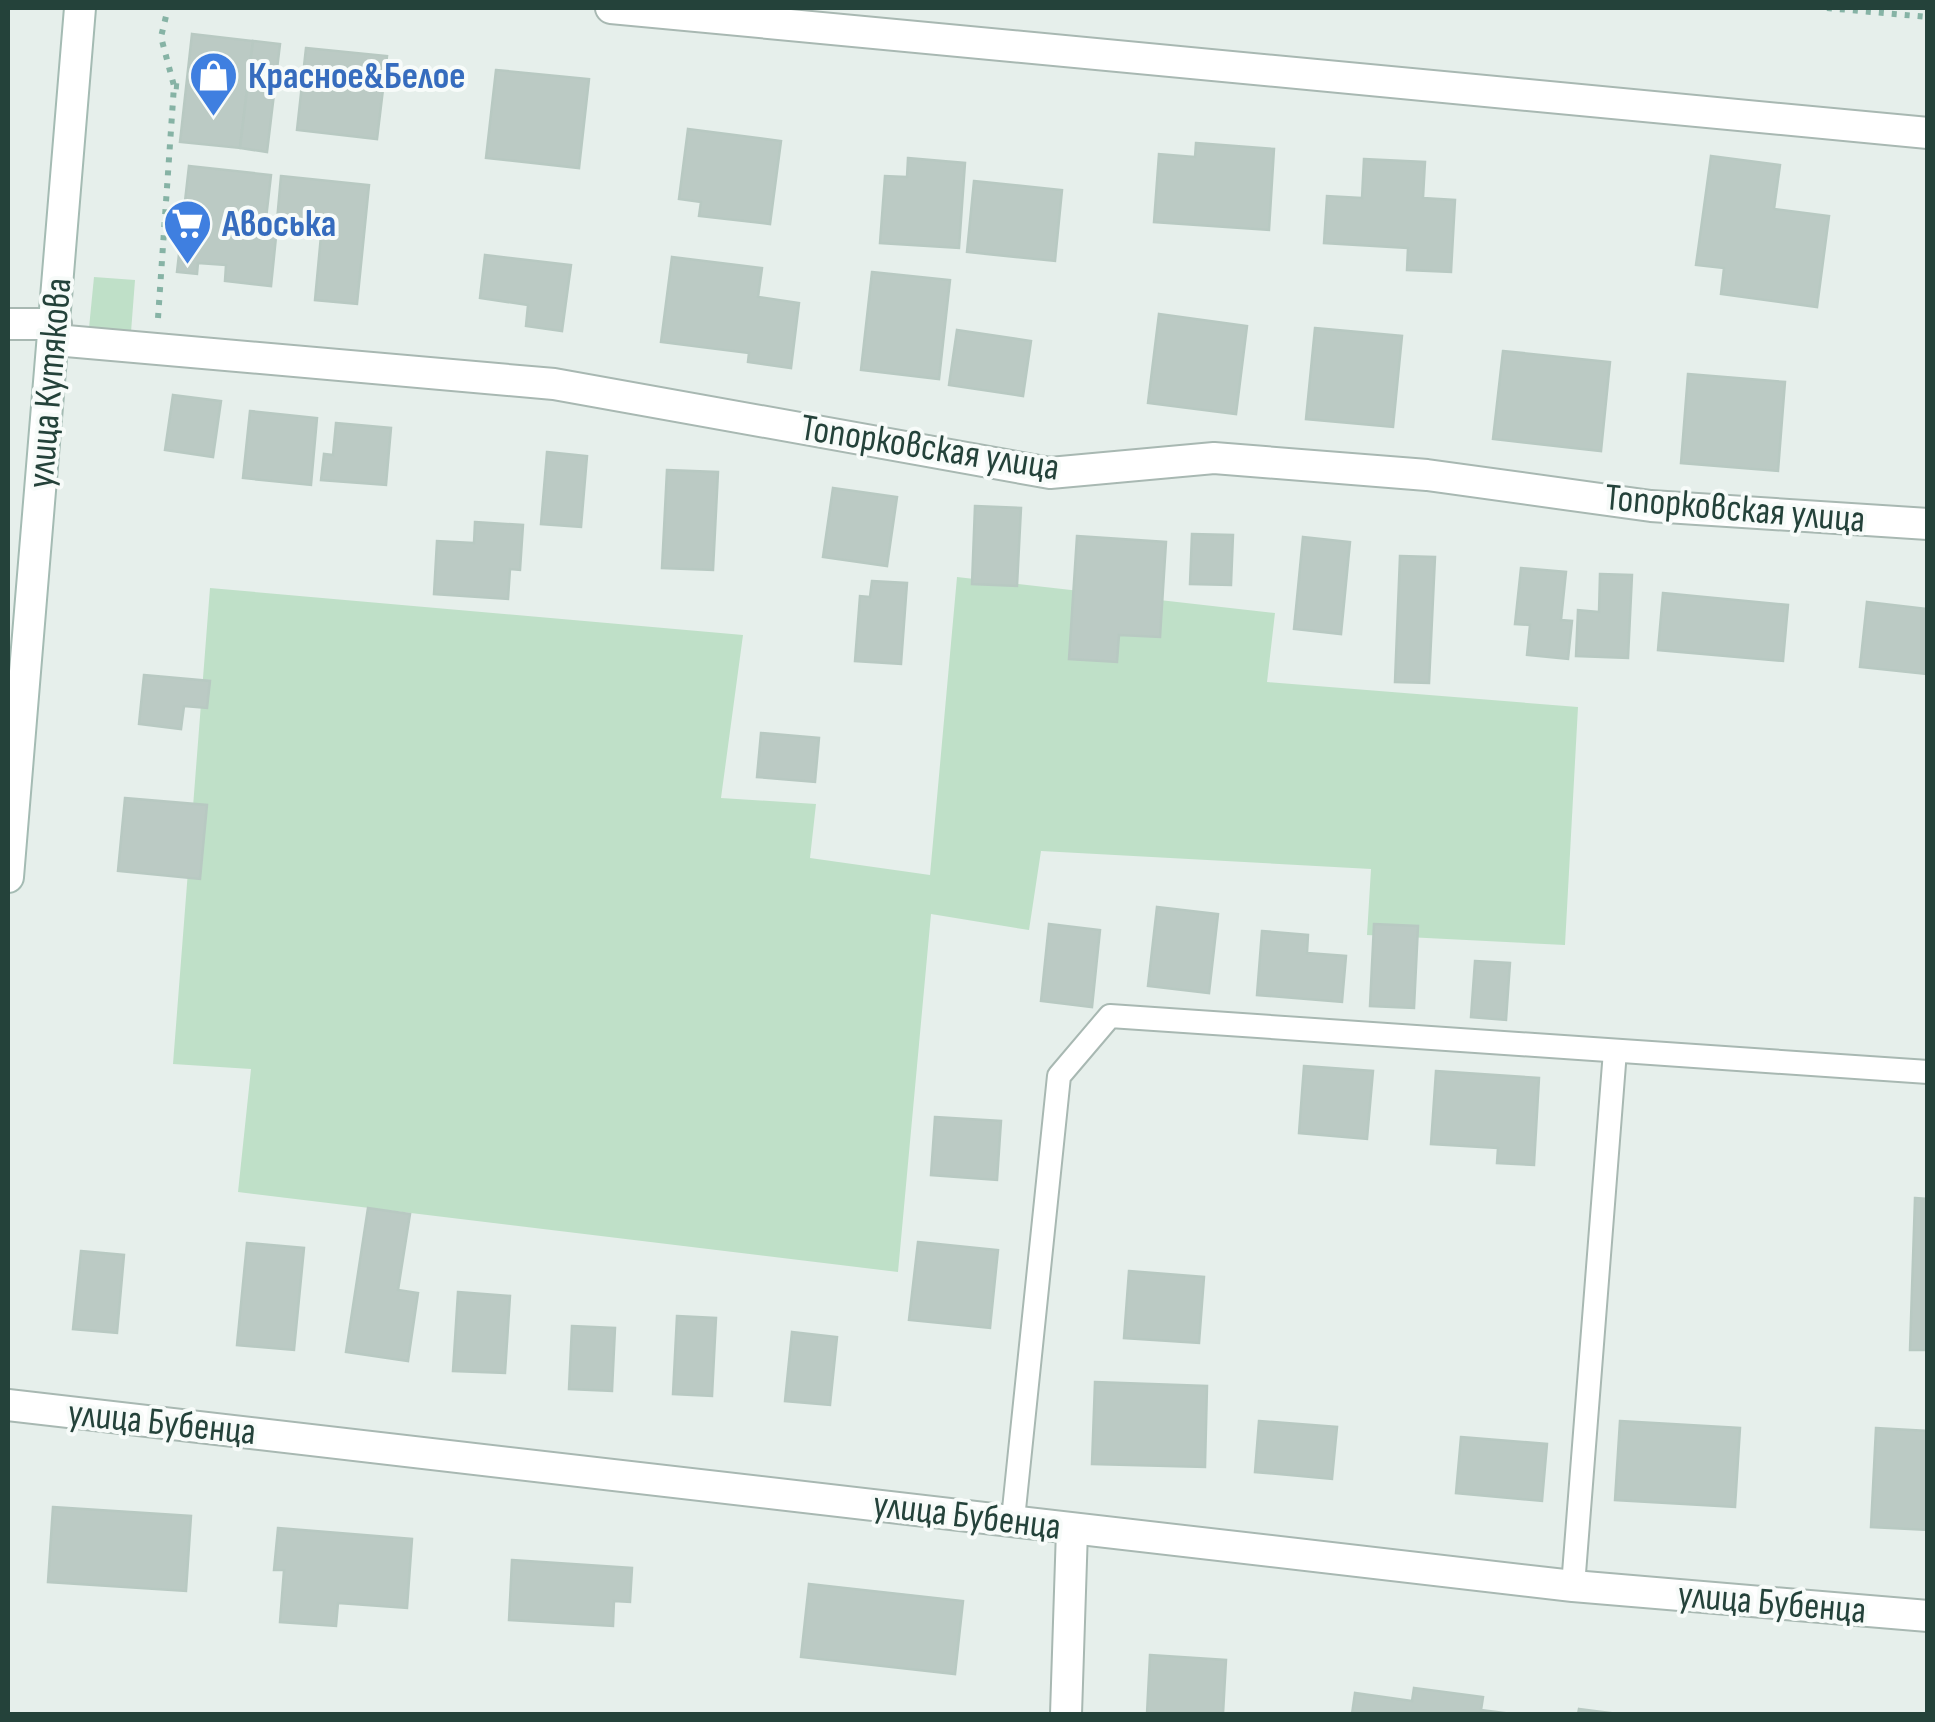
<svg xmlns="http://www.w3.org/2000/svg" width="1935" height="1722" viewBox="0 0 1935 1722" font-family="'Sofia Sans Condensed',sans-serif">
<rect width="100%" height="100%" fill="#e6efeb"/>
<g fill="#bfe0c8">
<path d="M94,277L135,280L131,332L89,328Z"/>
<path d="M957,577L1275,613L1267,682L1578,707L1565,945L1367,935L1371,869L1041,851L1029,930L931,914L898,1272L238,1192L251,1069L173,1064L210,588L743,635L721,798L816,804L810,858L930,875Z"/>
</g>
<g fill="#bbcac4" stroke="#b8c9c2" stroke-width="2.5">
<path d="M192,34L253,41L240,148L180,142Z"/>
<path d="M253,41L280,44L267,152L240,148Z"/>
<path d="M306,48L387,56L377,139L297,130Z"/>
<path d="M496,70L589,79L579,168L486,158Z"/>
<path d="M688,129L781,141L770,224L699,216L701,202L679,199Z"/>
<path d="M1196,143L1274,149L1269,230L1154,222L1159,154L1195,157Z"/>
<path d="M1711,156L1780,165L1774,209L1829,216L1817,307L1721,294L1724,268L1696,265Z"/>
<path d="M908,158L965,163L959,248L880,243L885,176L907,177Z"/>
<path d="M1364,159L1425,162L1423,198L1455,200L1451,272L1407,270L1408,248L1324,243L1327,196L1362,198Z"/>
<path d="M189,166L271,175L264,236L276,237L271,286L225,281L226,265L198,263L197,274L177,272Z"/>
<path d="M281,176L369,185L357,304L315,300L322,225L277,221Z"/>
<path d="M974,181L1062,190L1055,261L967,252Z"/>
<path d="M485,255L571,265L562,331L526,326L528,305L480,298Z"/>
<path d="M672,257L762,268L758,297L799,303L791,368L748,362L749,353L661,342Z"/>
<path d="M872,272L950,280L939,379L861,370Z"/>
<path d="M1159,314L1247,326L1236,414L1148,403Z"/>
<path d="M1315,328L1402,336L1393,427L1306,419Z"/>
<path d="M957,330L1031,341L1023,396L949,385Z"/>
<path d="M1503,351L1610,362L1601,451L1493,439Z"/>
<path d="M1688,374L1785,382L1778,471L1681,463Z"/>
<path d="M173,395L221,401L213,457L165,450Z"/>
<path d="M250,411L317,418L311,485L243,478Z"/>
<path d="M336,423L391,428L386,485L321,480L324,454L333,455Z"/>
<path d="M547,452L587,456L581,527L541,524Z"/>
<path d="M667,470L718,472L713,570L662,568Z"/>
<path d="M833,488L897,497L887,566L823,557Z"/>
<path d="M975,506L1021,508L1017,586L972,584Z"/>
<path d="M475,522L523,525L520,570L510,569L508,599L434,594L437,541L474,543Z"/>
<path d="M1192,534L1233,535L1231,585L1190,584Z"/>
<path d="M1077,536L1166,542L1160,637L1119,635L1117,662L1069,659Z"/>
<path d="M1303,537L1350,542L1341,634L1294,629Z"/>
<path d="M1400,556L1435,557L1429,683L1395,682Z"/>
<path d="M1521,568L1566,572L1561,620L1572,621L1568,659L1527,655L1530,625L1515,624Z"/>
<path d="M1600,574L1632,575L1628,658L1576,656L1578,610L1599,612Z"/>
<path d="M872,581L907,583L901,664L855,661L860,596L870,597Z"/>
<path d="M1663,593L1788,605L1783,661L1658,650Z"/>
<path d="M1867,602L1928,609V674L1860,667Z"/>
<path d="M144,675L210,681L207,708L184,706L181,729L139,724Z"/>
<path d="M761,733L819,738L815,782L757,777Z"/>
<path d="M125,798L207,805L200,879L118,871Z"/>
<path d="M1157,907L1218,914L1209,993L1148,986Z"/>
<path d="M1049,924L1100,930L1092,1007L1041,1001Z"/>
<path d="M1374,924L1418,926L1414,1008L1370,1006Z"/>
<path d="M1262,931L1308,935L1307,953L1346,956L1342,1002L1257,995Z"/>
<path d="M1475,961L1510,963L1506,1020L1471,1017Z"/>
<path d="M1304,1066L1373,1071L1367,1139L1299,1133Z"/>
<path d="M1436,1071L1539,1078L1534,1165L1497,1163L1498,1148L1431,1144Z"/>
<path d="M935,1117L1001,1121L997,1180L931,1175Z"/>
<path d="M1915,1198L1928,1199V1350H1910Z"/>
<path d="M368,1208L410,1214L398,1290L418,1293L408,1361L346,1352Z"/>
<path d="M918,1242L998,1250L990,1328L909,1320Z"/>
<path d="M247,1243L304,1248L294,1350L237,1345Z"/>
<path d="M81,1251L124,1255L117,1333L73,1329Z"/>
<path d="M1129,1271L1204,1277L1199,1343L1124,1338Z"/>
<path d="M458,1292L510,1296L505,1373L453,1371Z"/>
<path d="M677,1316L716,1318L712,1396L673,1394Z"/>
<path d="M572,1326L615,1328L612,1391L569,1389Z"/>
<path d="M792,1332L837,1337L830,1405L785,1401Z"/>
<path d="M1095,1382L1207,1386L1205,1467L1092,1464Z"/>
<path d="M1259,1421L1337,1427L1332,1479L1255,1472Z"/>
<path d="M1620,1421L1740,1428L1735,1507L1615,1500Z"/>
<path d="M1876,1428L1928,1431V1530L1871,1527Z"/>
<path d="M1461,1437L1547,1444L1542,1501L1456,1493Z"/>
<path d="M53,1507L191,1516L186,1591L48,1582Z"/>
<path d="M278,1528L412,1539L407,1608L338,1603L336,1626L280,1622L284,1570H274Z"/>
<path d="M512,1560L632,1568L630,1602L614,1601L613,1626L509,1620Z"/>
<path d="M809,1584L963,1601L955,1674L801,1657Z"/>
<path d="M1150,1655L1226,1660L1223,1714H1147Z"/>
<path d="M1414,1688L1483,1697L1481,1710L1512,1714H1352L1355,1693L1412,1701Z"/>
<path d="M1579,1709L1618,1714H1578Z"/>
</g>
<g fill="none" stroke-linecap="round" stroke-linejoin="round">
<defs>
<g id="service">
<path d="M1013,1519L1059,1076L1110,1016L1928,1072"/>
<path d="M1573,1586L1615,1051"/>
</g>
<g id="minor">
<path d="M8,324H56"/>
<path d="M55,340L554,384L1050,473L1214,458L1427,475L1651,506L1928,524"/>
<path d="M1066,1714L1072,1530"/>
</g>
<g id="tertiary">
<path d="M611,8L1928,133"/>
<path d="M8,1405L1573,1586L1928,1616"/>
</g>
<path id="secondary" d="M8,877L80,8"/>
</defs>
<use href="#service" stroke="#a8b8b2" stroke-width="26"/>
<use href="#minor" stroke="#a8b8b2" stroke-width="34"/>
<use href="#tertiary" stroke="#a8b8b2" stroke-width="34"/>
<use href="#secondary" stroke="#a4bbb3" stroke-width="34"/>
<g stroke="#86b3a5" stroke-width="6" stroke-dasharray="5 8" stroke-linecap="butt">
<path d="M1827,8L1928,17"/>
<path d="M174,86L186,87"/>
<path d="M167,212L184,213"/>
<path d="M158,318L174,86L161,37L168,8"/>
</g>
<use href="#service" stroke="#fff" stroke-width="22"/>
<use href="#minor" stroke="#fff" stroke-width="30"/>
<use href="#tertiary" stroke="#fff" stroke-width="30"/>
<use href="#secondary" stroke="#fff" stroke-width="30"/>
</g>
<defs>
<symbol id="shop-pin" viewBox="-11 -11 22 30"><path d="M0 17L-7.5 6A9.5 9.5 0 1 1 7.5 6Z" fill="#3f7fe0" stroke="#f7fbf9"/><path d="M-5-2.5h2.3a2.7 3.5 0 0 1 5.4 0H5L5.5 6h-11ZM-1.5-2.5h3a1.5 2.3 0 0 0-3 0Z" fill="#fff"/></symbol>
<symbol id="supermarket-pin" viewBox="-11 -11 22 30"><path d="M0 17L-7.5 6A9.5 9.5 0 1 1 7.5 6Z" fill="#3f7fe0" stroke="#f7fbf9"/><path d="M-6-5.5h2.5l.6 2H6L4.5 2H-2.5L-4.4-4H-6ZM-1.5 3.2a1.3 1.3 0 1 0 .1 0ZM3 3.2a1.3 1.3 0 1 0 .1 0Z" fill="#fff"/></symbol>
</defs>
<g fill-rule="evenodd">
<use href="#shop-pin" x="186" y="48" width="55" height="75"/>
<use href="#supermarket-pin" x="160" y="196" width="55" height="75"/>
</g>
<g text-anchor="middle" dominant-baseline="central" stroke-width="8" stroke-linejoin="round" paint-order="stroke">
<g font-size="38" font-weight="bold" fill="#366cbe" stroke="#f7fbf9" text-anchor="start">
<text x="248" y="76">Красное&amp;Белое</text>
<text x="222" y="224">Авоська</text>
</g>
<g font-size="38" fill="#24423a" stroke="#f7fbf9">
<text transform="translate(50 383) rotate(-85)">улица Кутякова</text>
<text transform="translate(930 448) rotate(9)">Топорковская улица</text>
<text transform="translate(1735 509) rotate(5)">Топорковская улица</text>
<text transform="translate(162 1423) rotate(6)">улица Бубенца</text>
<text transform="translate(967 1516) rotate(7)">улица Бубенца</text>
<text transform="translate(1772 1603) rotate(5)">улица Бубенца</text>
</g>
</g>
<rect width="1935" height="1722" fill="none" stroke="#24423a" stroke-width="20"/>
</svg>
